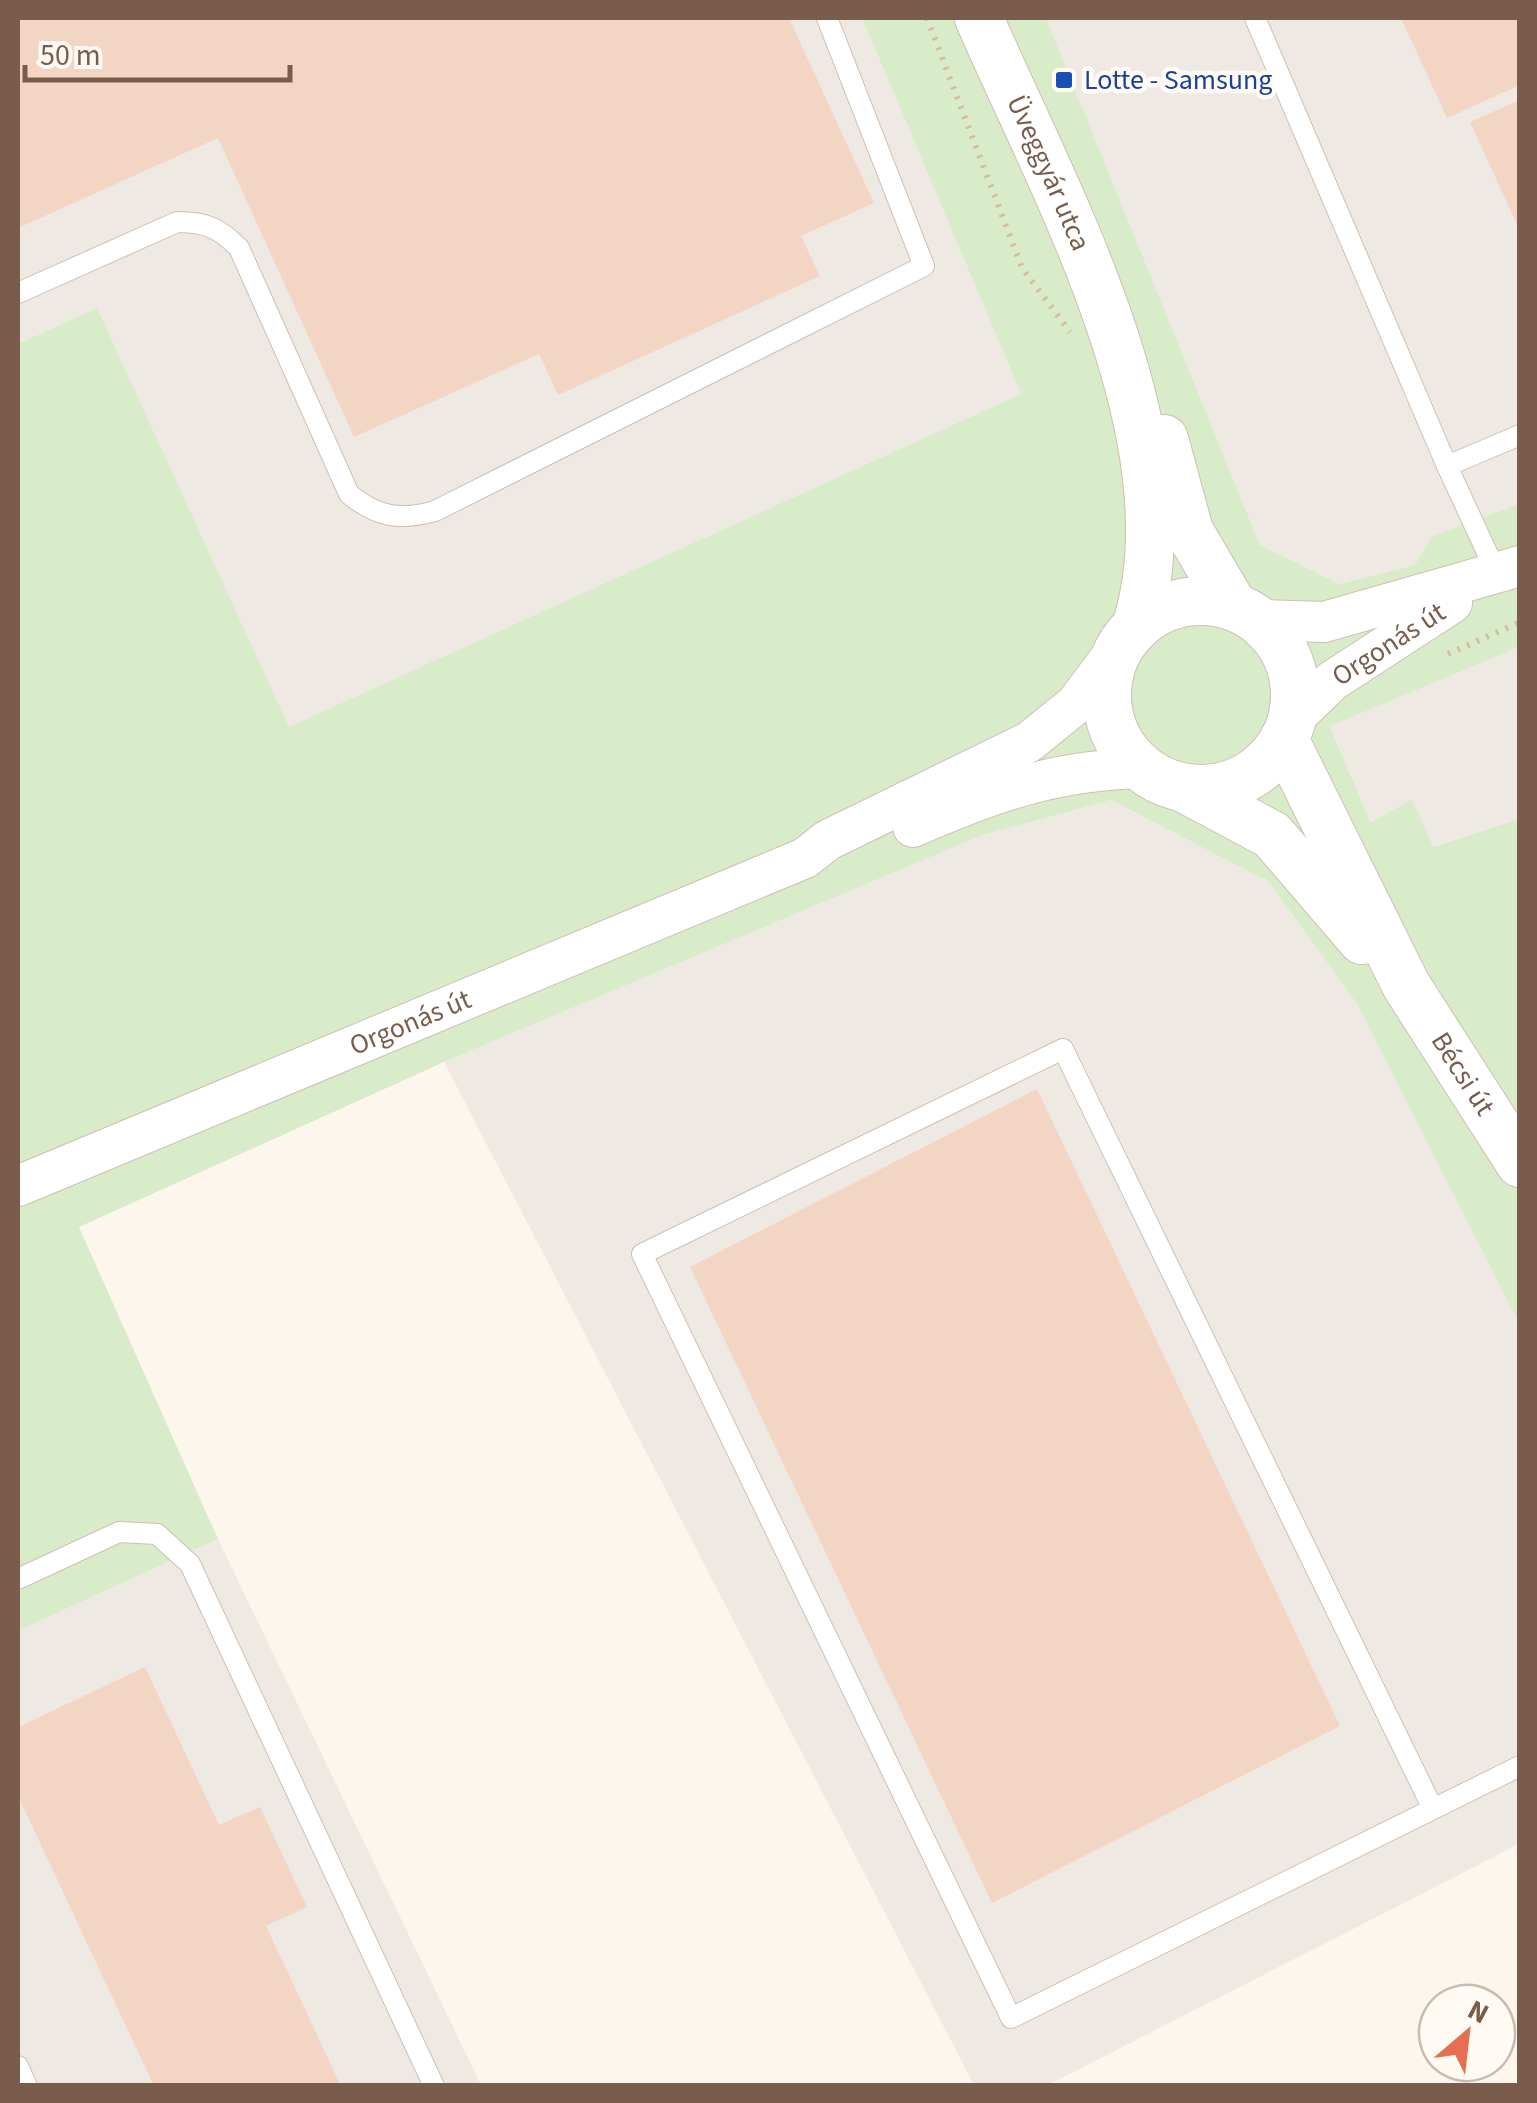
<svg xmlns="http://www.w3.org/2000/svg" width="1537" height="2103" viewBox="0 0 1537 2103" font-family="'Source Sans 3',sans-serif">
<rect width="100%" height="100%" fill="#fdf6ec"/>
<g fill="#efe9e4">
<path d="M18,18H862L1021,394L289,728L97,309L18,344Z"/>
<path d="M1046,18H1519V504L1433,536L1415,565L1340,584L1260,545Z"/>
<path d="M1519,647V819L1432,847L1371,823L1330,725Z"/>
<path d="M1111,800L1269,882L1357,1004L1519,1324V1844L1048,2085H974L444,1062L983,835Z"/>
<path d="M218,1539L481,2085H18V1631Z"/>
</g>
<path fill="#d8ecc9" d="M862,18H1046L1260,545L1340,584L1415,565L1432,536L1519,504V647L1330,726L1371,823L1412,799L1433,847L1519,819V1324L1357,1004L1269,882L1111,800L983,835L444,1062L79,1227L218,1539L18,1631V344L97,308L289,727L1021,394Z"/>
<g fill="#f3d5c3">
<path d="M18,18H789L874,203L801,236L820,276L558,395L539,354L354,437L218,138L18,228Z"/>
<path d="M1401,18H1520V85L1447,118Z"/>
<path d="M1520,100V231L1470,122Z"/>
<path d="M1037,1089L1340,1726L992,1903L690,1267Z"/>
<path d="M145,1667L219,1825L260,1807L307,1907L266,1926L341,2086H154L18,1796V1727Z"/>
</g>
<g fill="none" stroke-linecap="round" stroke-linejoin="round">
<defs>
<g id="service">
<path d="M1255,18L1447,466L1520,435"/>
<path d="M18,293L177,222C206,222 219,228 239,248L349,494C377,517 400,521 435,511L924,266L827,18"/>
<path d="M1447,466L1497,574"/>
<path d="M18,1579L119,1532L157,1534L190,1564L434,2086"/>
<path d="M1433,1809L1063,1049L642,1254L1011,2018L1520,1766"/>
<path d="M18,2066L27,2086"/>
</g>
<g id="minor">
<path d="M1258,620L1324,622L1520,566"/>
<path id="s1" d="M1293,719L1332,681L1452,603"/>
<path d="M913,827C993,792 1055,770 1143,768"/>
<path id="s2" d="M18,1186L805,858L828,840L1029,742L1076,704L1120,645"/>
</g>
<g id="tertiary">
<path id="s3" d="M979,18C1052,187 1194,437 1137,624"/>
<path d="M1164,439L1189,531L1233,606"/>
<circle cx="1201" cy="695" r="94"/>
<path id="s4" d="M1284,739L1406,985L1520,1163"/>
<path d="M1184,788L1272,835L1362,940"/>
</g>
</defs>
<use href="#service" stroke="#d1beb0" stroke-width="22"/>
<use href="#minor" stroke="#d1beb0" stroke-width="42"/>
<use href="#tertiary" stroke="#d1beb0" stroke-width="50"/>
<g stroke="#d9b8a5" stroke-width="6" stroke-dasharray="2.5 8" stroke-linecap="butt">
<path d="M927,18L1022,268L1070,332"/>
<path d="M1448,654L1520,622"/>
</g>
<use href="#service" stroke="#fff" stroke-width="20"/>
<use href="#minor" stroke="#fff" stroke-width="40"/>
<use href="#tertiary" stroke="#fff" stroke-width="48"/>
</g>
<rect fill="#1a4fb4" stroke="#fffaf3" stroke-width="4" x="1054" y="70" width="20" height="20" rx="5"/>
<g text-anchor="middle" dominant-baseline="central" stroke-width="9" stroke-linejoin="round" paint-order="stroke">
<g font-size="28" fill="#164399" stroke="#fffaf3" text-anchor="start">
<text x="1084" y="80">Lotte - Samsung</text>
</g>
<g font-size="28" fill="#7a5c4d" stroke="#fffaf3">
<text stroke="none"><textPath href="#s3" startOffset="170">Üveggyár utca</textPath></text>
<text stroke="none"><textPath href="#s1" startOffset="122">Orgonás út</textPath></text>
<text stroke="none"><textPath href="#s2" startOffset="425">Orgonás út</textPath></text>
<text stroke="none"><textPath href="#s4" startOffset="380">Bécsi út</textPath></text>
</g>
</g>
<rect width="1537" height="2103" fill="none" stroke="#7a5c4d" stroke-width="40"/>
<g transform="translate(1467 2033) rotate(28)"><circle r="48" fill="#fffaf3" stroke="#cabbb1" stroke-width="2.5"/>
<path d="M0-8L18 38L0 25L-18 38Z" fill="#e76f51"/>
<text y="-15" font-size="28" font-weight="bold" text-anchor="middle" fill="#7a5c4d">N</text>
</g>
<path d="M25 65v15h265v-15" fill="none" stroke="#7a5c4d" stroke-width="5"/>
<text x="40" y="65" font-size="30" fill="#7a5c4d" stroke="#fffaf3" stroke-width="8" paint-order="stroke">50 m</text>
</svg>
